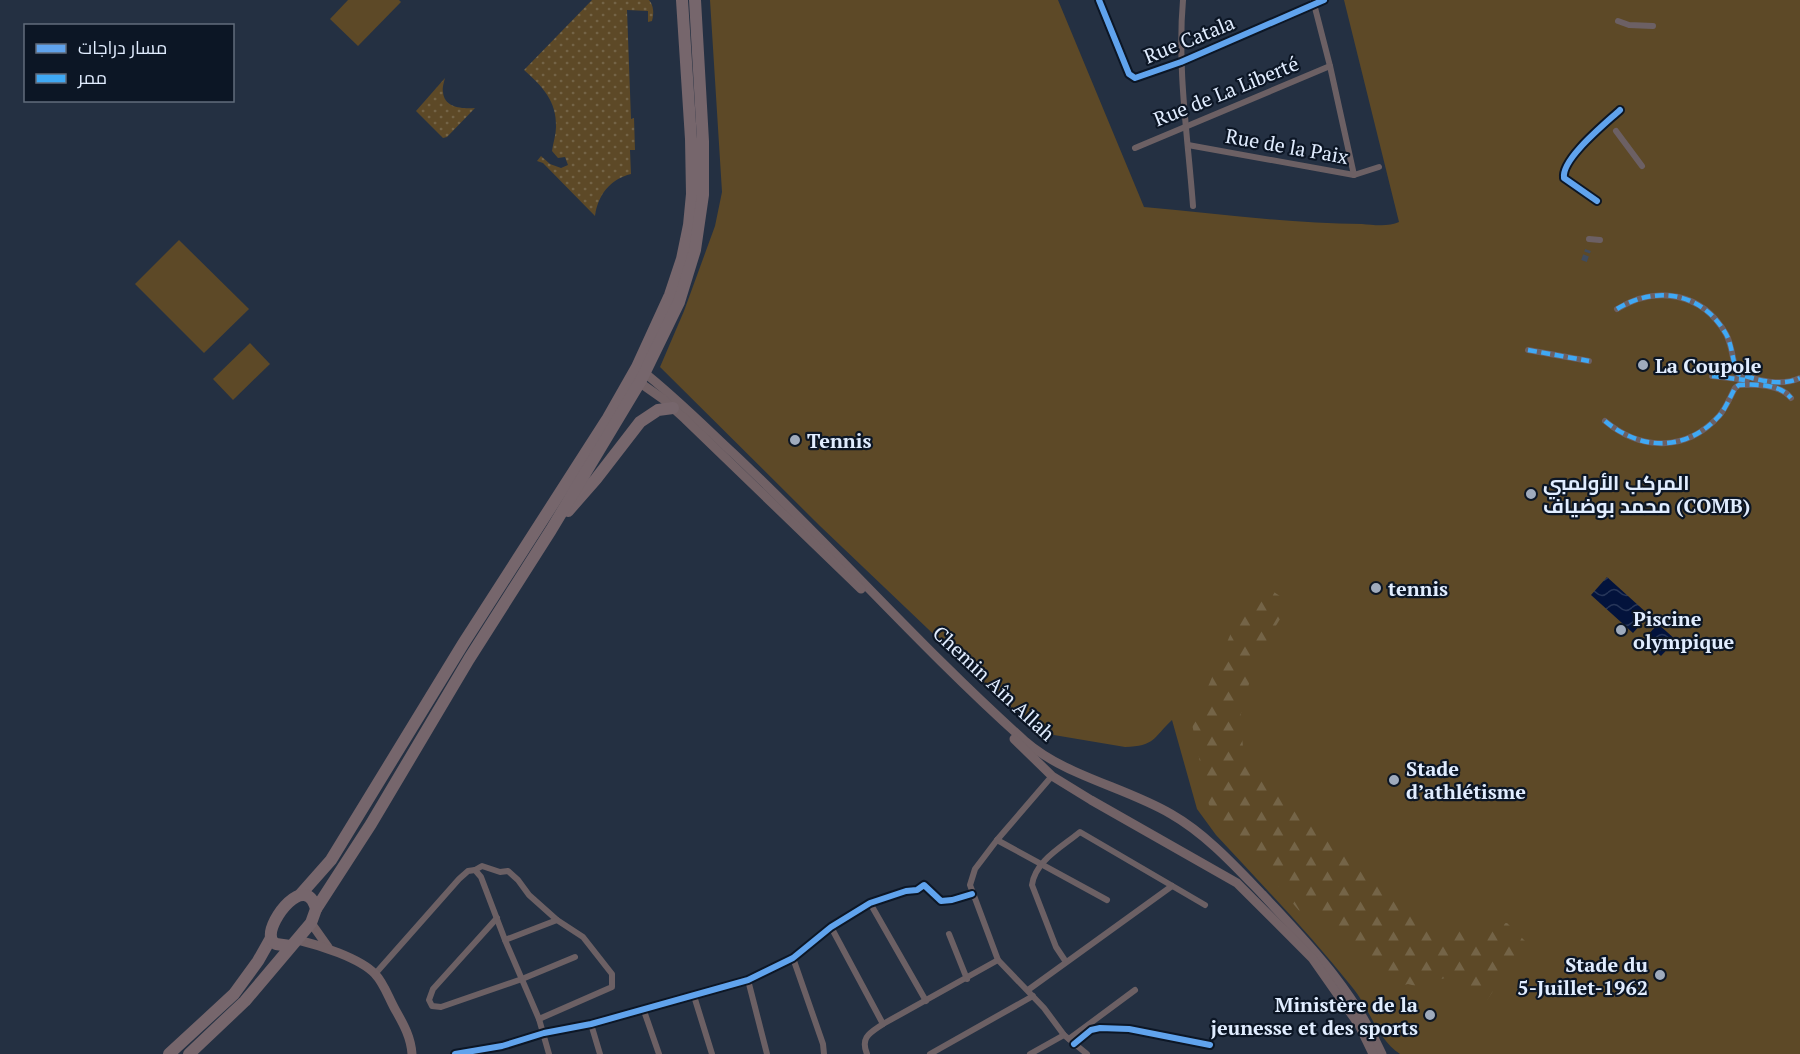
<svg xmlns="http://www.w3.org/2000/svg" width="1800" height="1054" viewBox="0 0 1800 1054" font-family="'PT Serif',Cairo,serif">
<defs>
<pattern id="forest-firs" width="22" height="20" patternUnits="userSpaceOnUse" patternTransform="scale(1.5)"><rect width="22" height="20" fill="#5d4927"/><path d="M5 1l3.5 6h-7zM16 11l3.5 6h-7z" fill="#746447"/></pattern>
<pattern id="park-dots" width="8" height="8" patternUnits="userSpaceOnUse" patternTransform="scale(1.5)"><rect width="8" height="8" fill="#5d4927"/><path d="M2 2h.1M6 6h.1" fill="none" stroke="#746447" stroke-width="1.8" stroke-linecap="round"/></pattern>
<pattern id="water-waves" width="16" height="10" patternUnits="userSpaceOnUse" patternTransform="scale(1.5)"><rect width="16" height="10" fill="#03133c"/><path d="M0 5q4-4 8 0t8 0" fill="none" stroke="#273659"/></pattern>
</defs>
<rect width="100%" height="100%" fill="#243042"/>
<g fill="#5d4927">
<path d="M348,0H399L401,2L358,46L330,19Z"/>
<path d="M710,0H1058L1144,207C1216,213 1289,224 1362,224C1373,225 1389,227 1399,222L1344,0H1800V1054H1400C1377,1039 1369,1007 1352,987C1310,934 1262,885 1216,835L1197,809L1172,720C1153,738 1155,746 1125,747L1036,732L820,526L660,367L684,311L715,226L722,192Z"/>
<path d="M179,240L249,309L204,353L135,284Z"/>
<path d="M250,343L270,364L233,400L213,379Z"/>
</g>
<path fill="url(#forest-firs)" d="M1271,590L1290,603L1256,658L1240,717L1243,747L1265,780L1440,932L1507,923L1526,942L1485,1003L1445,978L1416,986L1408,984L1400,986L1375,967L1328,918L1301,913L1209,805L1192,724L1246,598Z"/>
<g fill="url(#park-dots)">
<path d="M592,0H649C654,6 654,14 652,21L648,22V11L627,10L631,119L634,118L635,150H630L631,174C610,179 598,195 595,216L543,163L537,161L541,156L550,164L561,168L568,165L565,157L558,158L552,151C553,143 556,135 556,127C557,101 542,86 524,70Z"/>
<path d="M445,78C444,82 442,88 443,92C444,108 463,109 475,108L447,137L443,138L416,111Z"/>
</g>
<g fill="url(#water-waves)">
<path d="M1607,577L1649,615L1633,633L1591,595Z"/>
<path d="M1658,624L1676,640L1661,656L1643,640Z"/>
</g>
<g fill="none" stroke-linecap="round" stroke-linejoin="round">
<path stroke="#404c5e" stroke-width="6" stroke-dasharray="6 3" stroke-linecap="butt" d="M1584,261L1588,250"/>
<g stroke="#6c6064" stroke-width="6">
<path d="M1099,0L1129,74L1135,78L1181,62L1324,0"/>
<path d="M1183,0C1177,69 1188,138 1193,206"/>
<path d="M1313,0L1330,66L1354,175"/>
<path d="M1618,21L1629,25L1653,26"/>
<path d="M1616,131L1642,166"/>
<path d="M1188,145L1354,175L1379,167"/>
<path d="M1135,148L1330,66"/>
<path d="M1597,201L1564,178C1561,159 1606,123 1620,110"/>
<path d="M1589,239L1600,240"/>
<path d="M1617,309C1656,285 1702,292 1726,334C1733,347 1732,362 1738,374C1758,380 1781,387 1800,378"/>
<path d="M1528,350L1589,361"/>
<path d="M1712,376L1747,380"/>
<path d="M1605,421C1641,451 1686,452 1719,416C1726,408 1730,397 1735,388L1739,385C1756,384 1780,384 1791,398"/>
<path d="M1052,776L997,840L975,869L970,885L998,960L1044,1008L1064,1035L1087,1054"/>
<path d="M997,840L1107,900"/>
<path d="M475,870L482,866L500,872L508,871L518,880L529,895L557,920L583,937L612,974V987L539,1019"/>
<path d="M870,903L926,1001"/>
<path d="M497,918L433,989L429,1000L432,1006L441,1007L522,979L575,957"/>
<path d="M831,927L883,1024"/>
<path d="M949,934L967,979"/>
<path d="M505,940L557,920"/>
<path d="M793,958L823,1044L824,1054"/>
<path d="M1066,962L1056,947L1032,885C1035,861 1062,847 1080,832L1205,905"/>
<path d="M375,974L459,879L468,871L475,870L481,877L505,940L539,1019L549,1054"/>
<path d="M748,980L767,1054"/>
<path d="M1028,990L1172,886"/>
<path d="M694,996L712,1054"/>
<path d="M643,1008L659,1054"/>
<path d="M591,1024L600,1054"/>
<path d="M1069,1039L1135,990"/>
<path d="M1074,1044L1091,1030L1100,1028L1129,1029L1210,1045"/>
<path d="M455,1054L502,1046L544,1033L591,1024L748,980L793,958L831,927L870,903L906,891L917,890L924,885L941,901L952,900L972,894"/>
<path d="M867,1054C860,1037 870,1033 883,1024L998,960"/>
<path d="M930,1054L1033,996"/>
<path d="M1030,1054L1064,1035"/>
</g>
<g stroke="#726266" stroke-width="9">
<path d="M641,370C673,395 703,425 733,453C832,546 923,650 1025,741C1065,776 1125,787 1171,814C1206,834 1235,866 1263,895C1311,947 1352,988 1382,1054"/>
<path d="M636,380L663,399L685,419L861,589"/>
<path d="M1014,739L1052,776L1091,800L1237,883L1312,958L1359,1025L1373,1054"/>
<path d="M311,923L328,947"/>
<path d="M298,940C319,945 360,958 375,974C384,983 389,999 396,1011C404,1025 411,1038 412,1054"/>
</g>
<g stroke="#76666c" stroke-width="12">
<path d="M568,511L596,479L640,422L658,410L673,408"/>
<path d="M300,895L331,860L463,644L608,418L637,367L670,295L682,259L689,225L692,194L691,139L682,0"/>
<path d="M316,909L371,824L469,659L551,530L640,382L679,302L695,250L703,195V141L695,0"/>
<path d="M169,1054L234,994L258,961L271,938"/>
<path d="M189,1054L245,1001L311,923L316,909C306,871 268,920 271,937C271,940 273,942 276,944L290,946"/>
</g>
<g stroke="#3fa9f5" stroke-width="4.5" stroke-dasharray="9 4.5" stroke-linecap="butt">
<path d="M1617,309C1656,285 1702,292 1726,334C1733,347 1732,362 1738,374C1758,380 1781,387 1800,378"/>
<path d="M1528,350L1589,361"/>
<path d="M1712,376L1745,380"/>
<path d="M1605,421C1641,451 1686,452 1719,416C1726,408 1730,397 1735,388L1739,385C1756,384 1780,384 1791,398"/>
</g>
<defs>
<g id="cycleway">
<path d="M1099,0L1129,74L1135,78L1181,62L1324,0"/>
<path d="M1597,201L1564,178C1561,159 1606,123 1620,110"/>
<path d="M1074,1044L1091,1030L1100,1028L1129,1029L1210,1045"/>
<path d="M455,1054L502,1046L544,1033L591,1024L748,980L793,958L831,927L870,903L906,891L917,890L924,885L941,901L952,900L972,894"/>
</g>
</defs>
<use href="#cycleway" stroke="#0c1625" stroke-width="10"/>
<use href="#cycleway" stroke="#60a3ed" stroke-width="6"/>
</g>
<g fill="#9fabbd" stroke="#0c1625" stroke-width="2">
<circle cx="1643" cy="365" r="6"/>
<circle cx="795" cy="440" r="6"/>
<circle cx="1531" cy="494" r="6"/>
<circle cx="1376" cy="588" r="6"/>
<circle cx="1621" cy="630" r="6"/>
<circle cx="1394" cy="780" r="6"/>
<circle cx="1660" cy="975" r="6"/>
<circle cx="1430" cy="1015" r="6"/>
</g>
<g text-anchor="middle" dominant-baseline="central" stroke-width="4.5" stroke-linejoin="round" paint-order="stroke">
<g font-size="20" fill="#e1edff" stroke="#0c1625">
<text transform="translate(1189 39) rotate(-22)">Rue Catala</text>
<text transform="translate(1226 91) rotate(-22)">Rue de La Liberté</text>
<text transform="translate(1287 146) rotate(10)">Rue de la Paix</text>
<text transform="translate(994 683) rotate(43)">Chemin Aîn Allah</text>
</g>
<g font-size="20" font-weight="bold" fill="#e1edff" stroke="#0c1625" text-anchor="start">
<text x="1655" y="365">La Coupole</text>
<text x="807" y="440">Tennis</text>
<text x="1543" y="482">المركب الأولمبي<tspan x="1543" dy="23">محمد بوضياف (COMB)</tspan></text>
<text x="1388" y="588">tennis</text>
<text x="1633" y="618">Piscine<tspan x="1633" dy="23">olympique</tspan></text>
<text x="1406" y="768">Stade<tspan x="1406" dy="23">d’athlétisme</tspan></text>
<text x="1648" y="964" text-anchor="end">Stade du<tspan x="1648" dy="23">5-Juillet-1962</tspan></text>
<text x="1418" y="1004" text-anchor="end">Ministère de la<tspan x="1418" dy="23">jeunesse et des sports</tspan></text>
</g>
</g>
<rect x="24" y="24" width="210" height="78" fill="#0c1625" stroke="#616c7c" stroke-width="1.5"/>
<rect x="36" y="44" width="30" height="9" fill="#60a3ed" stroke="#616c7c" stroke-width="1.5"/>
<text x="78" y="54" font-size="18" fill="#e1edff">مسار دراجات</text>
<rect x="36" y="74" width="30" height="9" fill="#3fa9f5" stroke="#616c7c" stroke-width="1.5"/>
<text x="78" y="84" font-size="18" fill="#e1edff">ممر</text>
</svg>
